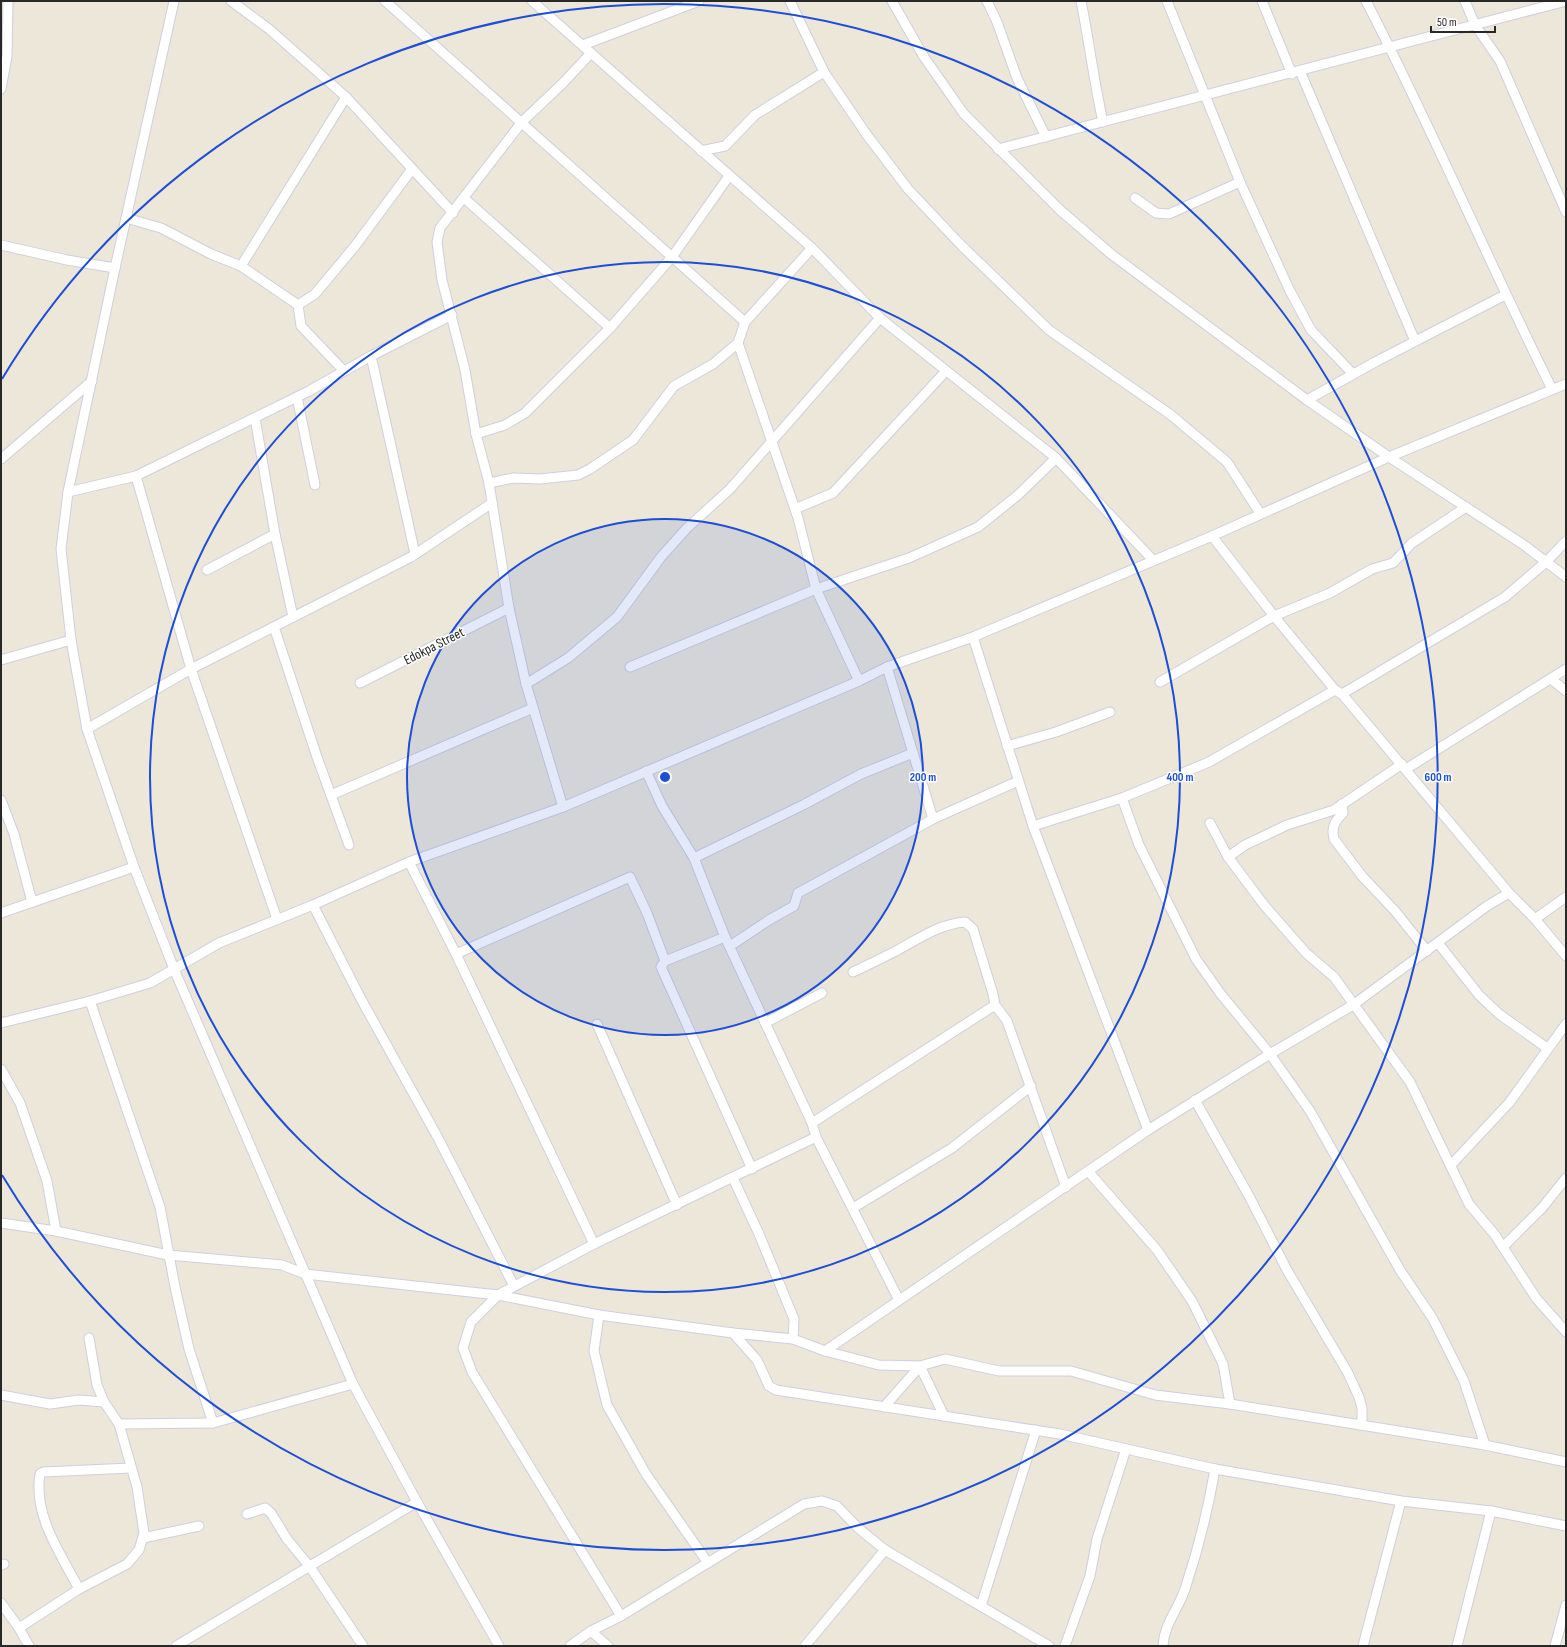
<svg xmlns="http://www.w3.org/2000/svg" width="1567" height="1647" viewBox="0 0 1567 1647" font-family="'Sofia Sans Condensed',sans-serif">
<rect width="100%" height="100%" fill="#ece7d8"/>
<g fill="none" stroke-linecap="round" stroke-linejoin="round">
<defs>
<g id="minor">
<path d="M174,1L115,268L68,492L61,549L71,640L87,729L134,867L174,969L353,1384L417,1502L499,1646"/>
<path d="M231,1L269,29L346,97L453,213"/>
<path d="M385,1L745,322"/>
<path d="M532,1L812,248L880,318L1056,458L1153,560"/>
<path d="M790,1L824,72L867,135L908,189L961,245L1049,330L1171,415L1227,462L1260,513"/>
<path d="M892,1L924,57L964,114L1060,210L1111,254L1307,400L1389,457L1524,545L1566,577"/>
<path d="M987,1L997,22L1017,78L1046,137"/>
<path d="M1081,1C1089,41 1094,82 1103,122"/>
<path d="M1167,1L1240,182L1289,289L1311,330L1353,374"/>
<path d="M1262,1L1292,74"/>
<path d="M1366,1C1432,128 1488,261 1552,389"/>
<path d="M1465,1L1475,25L1500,61L1566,212"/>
<path d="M583,45L699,1"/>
<path d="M1300,71L1415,341"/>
<path d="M1,89L7,56L8,1"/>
<path d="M998,149L1566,1"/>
<path d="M701,151L725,146L755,115L824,72"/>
<path d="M464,198L610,328"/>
<path d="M1135,198L1156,213L1169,214L1240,182"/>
<path d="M126,218L161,228L211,254L241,266L298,305"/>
<path d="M1,245L67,260L115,268"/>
<path d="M241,266L346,97"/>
<path d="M298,305L315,294L355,246L412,169"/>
<path d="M298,305L301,326L344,371"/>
<path d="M738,343L798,518L816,589L859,681"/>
<path d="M371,356L415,554"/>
<path d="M297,397L315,485"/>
<path d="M1307,400L1377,361L1505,295"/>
<path d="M255,418L275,534L293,617"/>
<path d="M476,434L505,425L525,413L610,328L672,257L729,176"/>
<path d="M1,459L92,381"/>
<path d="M136,476L191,669L277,919"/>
<path d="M489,483L513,478L540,479L578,475L590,469L633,440L674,386L713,364L738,343L745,322L812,248"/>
<path d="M68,492L136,476L309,391L371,356L452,315"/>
<path d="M795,509L833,493L946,371"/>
<path d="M1212,536L1274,616L1335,690L1342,694L1509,893"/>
<path d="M207,570L275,534"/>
<path d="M274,627L317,757L349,845"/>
<path d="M973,637L1033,826L1148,1130"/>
<path d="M1,660L71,640"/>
<path d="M630,667L816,589L909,558L978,527L1018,495L1056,458"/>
<path d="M887,667L933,819"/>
<path d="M1551,679L1566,691"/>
<path d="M1160,682L1274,616L1330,593L1372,569L1393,563L1412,543L1466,507"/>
<path d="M360,683L509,608"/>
<path d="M526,684L568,658L617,617L661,557L687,528L730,489L880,318"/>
<path d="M1342,694L1505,597L1546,562L1566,541"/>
<path d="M87,729L191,669L411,557L492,503"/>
<path d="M1007,746L1056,732L1110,712"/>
<path d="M1406,769L1566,669"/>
<path d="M646,771L662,806L694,858L725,937L812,1123L816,1137L899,1300"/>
<path d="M331,795L533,708"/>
<path d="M1122,798L1139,845L1196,959L1220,993L1270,1054L1310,1111L1400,1270L1433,1319L1464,1381L1485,1445"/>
<path d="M1,800L14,834L32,902"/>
<path d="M1342,804L1343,813C1335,821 1331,827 1334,839L1362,876L1395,911L1427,951"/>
<path d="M563,807L526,684L509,608L489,483L476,434L465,370L442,280L437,242L440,228L522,122L563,83L591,53"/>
<path d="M1210,823L1228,857L1264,905L1306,953L1334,977L1410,1082L1469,1204L1495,1235L1536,1298L1566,1332"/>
<path d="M1033,826L1122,798L1209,762L1335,690"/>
<path d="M1228,857L1245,845L1287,825L1334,810L1402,764"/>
<path d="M694,858L803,805L861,774L913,753"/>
<path d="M409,862L456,954L594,1244"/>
<path d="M313,905L361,999L437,1136L514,1286"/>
<path d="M1,913L134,867"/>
<path d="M1535,919L1566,897"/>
<path d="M725,937L665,961L661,967L752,1169"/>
<path d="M1438,943L1479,995L1499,1014L1547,1048"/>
<path d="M730,946L769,920L794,906L798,893L933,819L1018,781"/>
<path d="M456,954L630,877L647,913L665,961"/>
<path d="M853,972C868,965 882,958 896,951C918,939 939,924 965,922L973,929L993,994L995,1005"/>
<path d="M90,1001L160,1207L175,1287L189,1349L213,1423L353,1384"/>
<path d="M1,1023L90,1001L150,983L219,943L313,905L409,862L563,807L859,681L887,667L973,637L1212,536L1389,457L1566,384"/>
<path d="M765,1023L822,993"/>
<path d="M597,1024L677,1205"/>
<path d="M1,1069L20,1103L47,1181L56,1231"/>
<path d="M1195,1100L1249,1196L1287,1270L1348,1373L1359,1397L1362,1408V1420L1360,1425"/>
<path d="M812,1123L995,1005L1007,1021L1066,1187"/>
<path d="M1451,1165L1509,1103L1566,1024"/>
<path d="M1088,1171L1157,1250L1192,1301L1223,1364L1230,1404"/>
<path d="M733,1178L759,1234L794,1319L793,1339"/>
<path d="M853,1208L952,1148L1031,1086"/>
<path d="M1,1223L56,1231L168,1255L282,1265L305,1274L498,1295L599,1315L733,1333L793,1339L825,1351L879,1365L920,1366L945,1359L999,1371H1071L1155,1395L1230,1404L1485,1445L1566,1462"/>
<path d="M1503,1247L1542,1208L1566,1178"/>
<path d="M599,1315L594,1351L607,1405L646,1474L708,1563"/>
<path d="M733,1333L757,1360L769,1386L776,1390L1060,1434L1215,1469L1401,1501L1491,1511L1566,1526"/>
<path d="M825,1351L1148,1130L1270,1054L1353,1005L1487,906L1509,893L1535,919L1566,956"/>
<path d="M1,1395L50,1404L79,1400L104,1402"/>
<path d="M884,1407L920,1366L944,1416"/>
<path d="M119,1424L213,1423"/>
<path d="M247,1514L265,1508L271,1513L287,1539L310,1567L363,1646"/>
<path d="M143,1538L199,1526"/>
<path d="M1,1565L4,1564"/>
<path d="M79,1589L127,1564L139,1550L144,1533L137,1487L119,1424L104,1402L97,1385L89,1338"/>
<path d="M1,1603L19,1628L29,1646"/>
<path d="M981,1606L1036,1430"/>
<path d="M621,1616L472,1372L463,1348L471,1322L498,1295L594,1244L816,1137"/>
<path d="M19,1628L79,1589C61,1554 33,1516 40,1474L43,1472L131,1468"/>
<path d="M591,1631L608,1646"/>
<path d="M176,1646L417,1502"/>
<path d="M570,1646L591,1631L621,1616L804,1504L822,1501L837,1506L857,1527L885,1550L1049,1646"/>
<path d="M805,1646L885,1550"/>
<path d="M1065,1646L1090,1576L1097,1539L1126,1449"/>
<path d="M1163,1646C1164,1624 1178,1610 1185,1589C1198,1550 1208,1510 1215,1469"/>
<path d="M1363,1646L1401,1501"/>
<path d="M1457,1646L1491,1511"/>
<path d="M1555,1646L1566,1605"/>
</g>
</defs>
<use href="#minor" stroke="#cecfe3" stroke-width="11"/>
<use href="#minor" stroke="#fff" stroke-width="9"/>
</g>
<circle cx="665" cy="777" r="258" fill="#1d4ed8" fill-opacity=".12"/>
<g fill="none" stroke="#1d4ed8" stroke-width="2">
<circle cx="665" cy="777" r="258"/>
<circle cx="665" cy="777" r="515"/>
<path d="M2 379A773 773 0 1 1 2 1175"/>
</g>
<g text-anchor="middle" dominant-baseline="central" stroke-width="3" stroke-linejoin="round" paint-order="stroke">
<g font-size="14" fill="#282828" stroke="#fff">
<text transform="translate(434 646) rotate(-27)">Edokpa Street</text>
</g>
</g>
<circle cx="665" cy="777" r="6" fill="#1d4ed8" stroke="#fff" stroke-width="2"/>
<g font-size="12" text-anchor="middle" font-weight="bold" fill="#1d4ed8" stroke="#fff" stroke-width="3" stroke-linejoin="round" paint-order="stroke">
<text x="923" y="781">200 m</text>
<text x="1180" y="781">400 m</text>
<text x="1438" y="781">600 m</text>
</g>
<rect width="1567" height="1647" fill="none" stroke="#282828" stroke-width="4"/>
<path d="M1431 26v6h64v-6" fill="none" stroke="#282828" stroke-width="2"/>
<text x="1437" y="26" font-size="12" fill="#282828" stroke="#ffffff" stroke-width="3" paint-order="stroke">50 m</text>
</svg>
